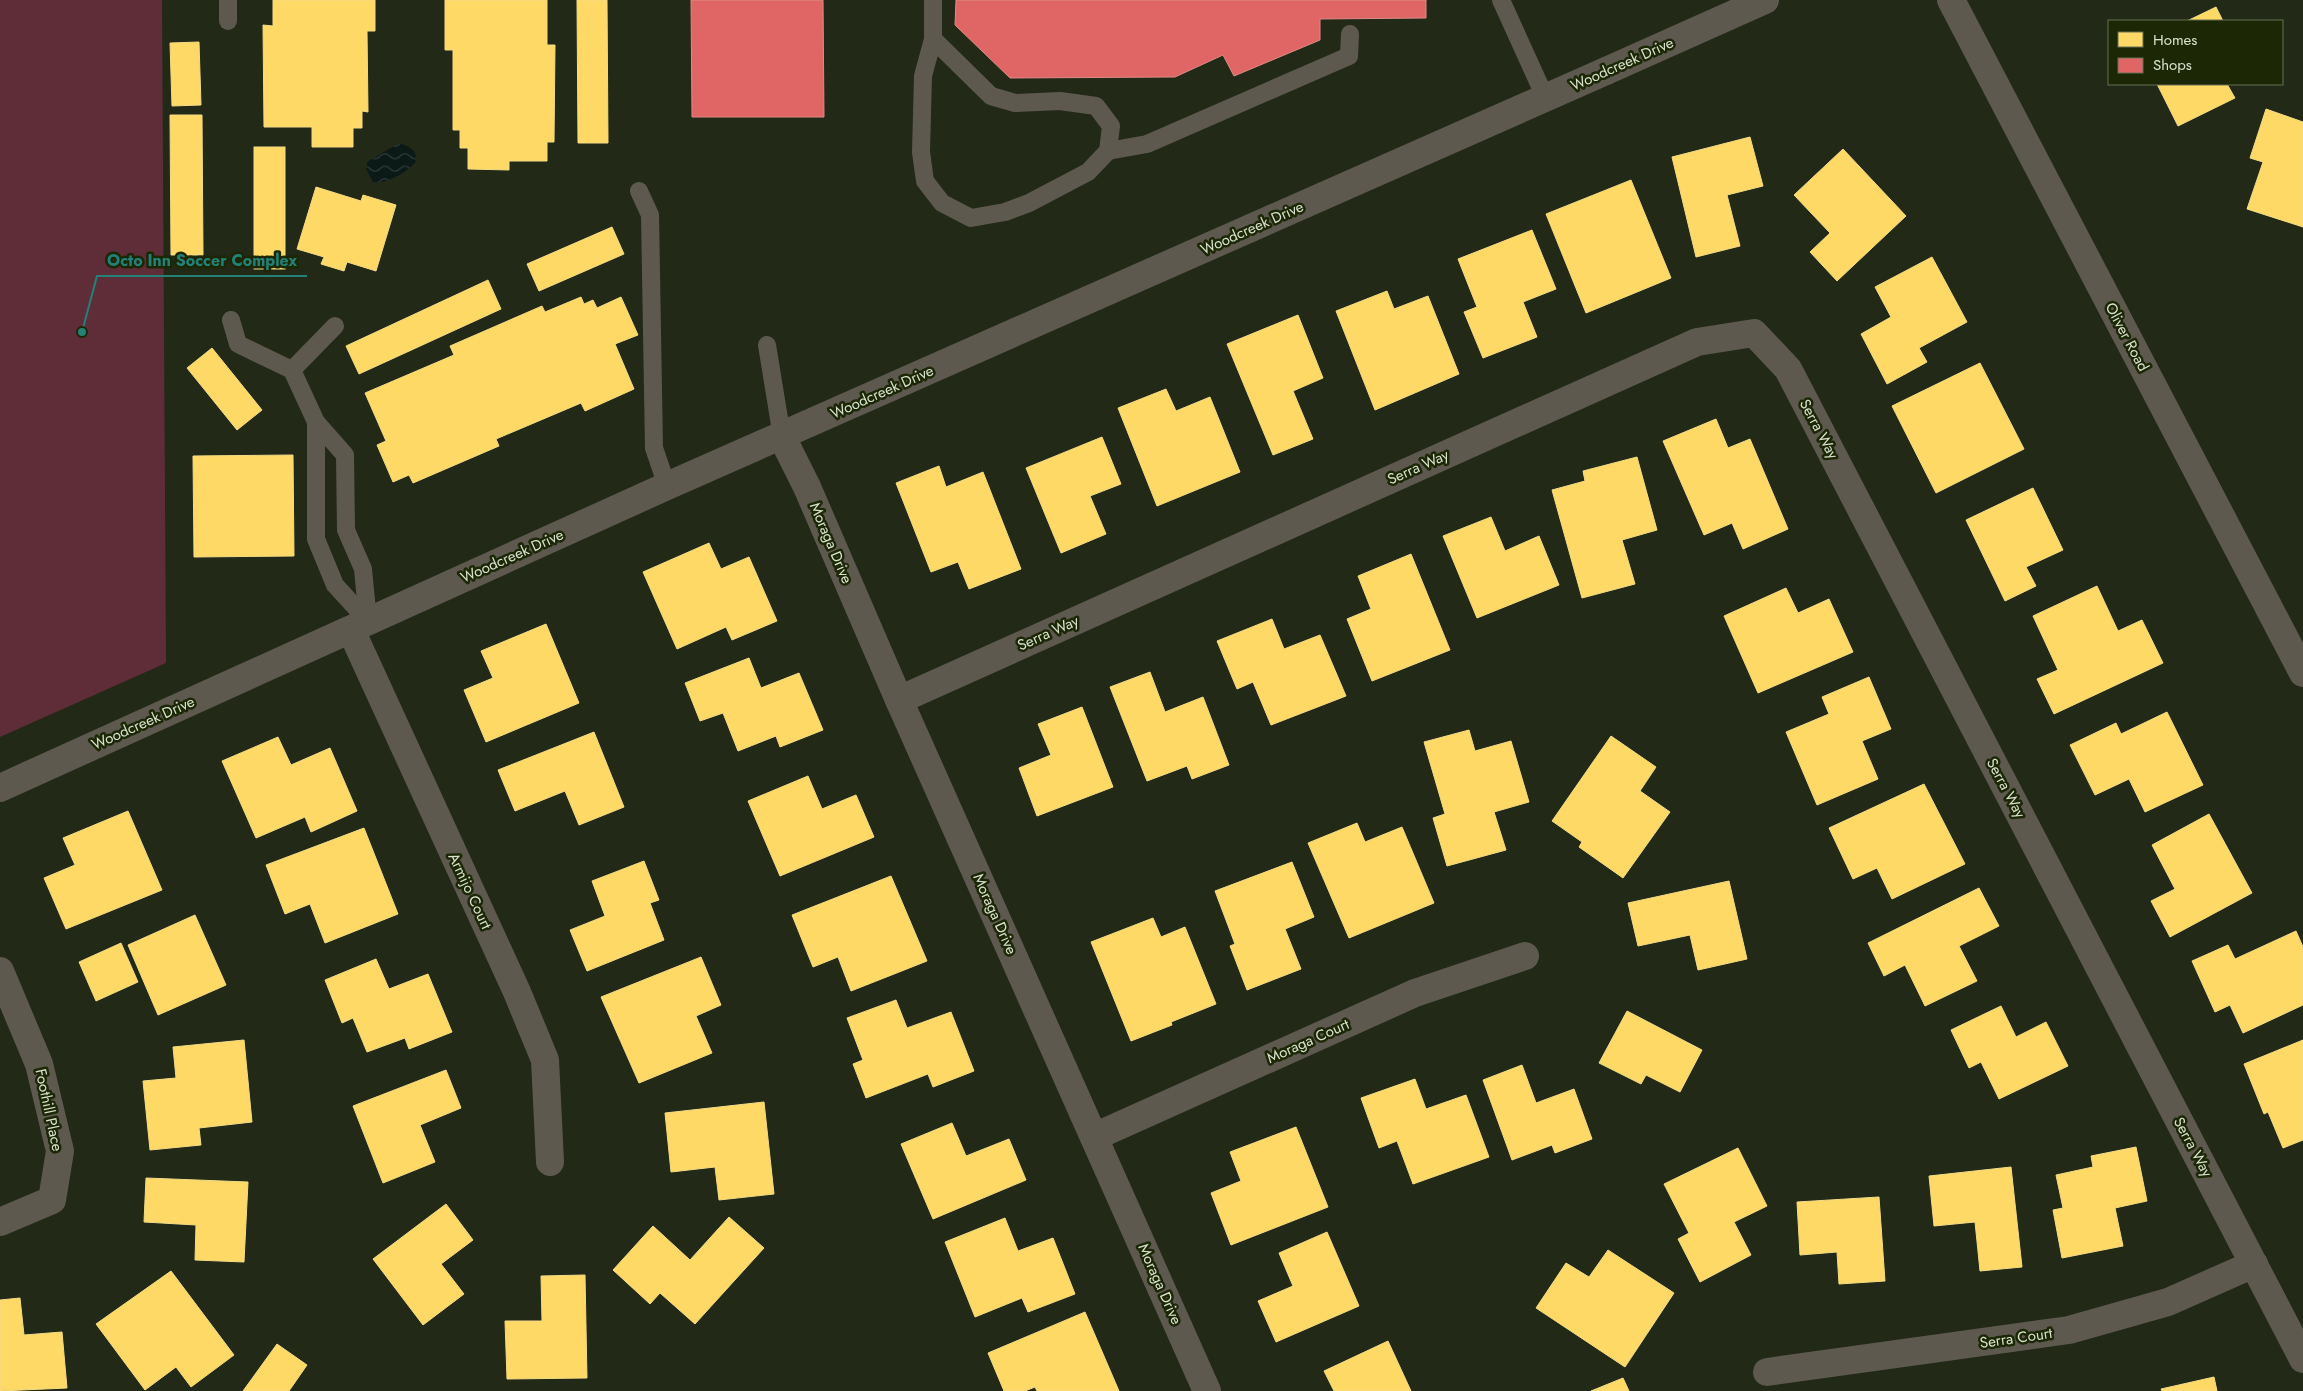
<svg xmlns="http://www.w3.org/2000/svg" width="2303" height="1391" viewBox="0 0 2303 1391" font-family="Jost,sans-serif">
<defs>
<pattern id="water-waves" width="16" height="10" patternUnits="userSpaceOnUse" patternTransform="scale(1.25)"><rect width="16" height="10" fill="#0c1a17"/><path d="M0 5q4-4 8 0t8 0" fill="none" stroke="#2f3b38"/></pattern>
</defs>
<rect width="100%" height="100%" fill="#222917"/>
<path fill="#5f2d37" d="M0,0H162L166,663L0,737Z"/>
<path fill="url(#water-waves)" d="M399,143C410,147 419,150 415,163C405,173 388,184 373,182L366,169L367,162Z"/>
<g fill="#ffd966" stroke="#f4db85">
<path d="M273,0H375V31H367L368,112L362,111V128H353V147H312V127H264L263,25L273,26Z"/>
<path d="M445,0H547V45H555L554,142H547V161H509V170L468,169V148H460V130H453V50H445Z"/>
<path d="M577,0H607L608,143H578Z"/>
<path d="M2216,7L2223,21H2187Z"/>
<path d="M199,42L201,105L172,106L170,43Z"/>
<path d="M2157,84H2227L2235,98L2178,126Z"/>
<path d="M2266,109L2303,122V227L2247,209L2263,162L2250,158Z"/>
<path d="M170,115H202L203,255H171Z"/>
<path d="M1750,137L1763,186L1727,195L1740,246L1696,257L1672,157Z"/>
<rect x="254" y="147" width="31" height="122"/>
<path d="M1843,149L1906,216L1837,281L1810,252L1830,233L1794,195Z"/>
<path d="M1631,180L1671,278L1586,313L1546,214Z"/>
<path d="M316,187L361,201L363,195L396,205L376,271L347,262L344,271L321,264L324,257L297,249Z"/>
<path d="M612,227L624,254L539,291L527,264Z"/>
<path d="M1532,230L1556,289L1523,302L1537,337L1483,358L1464,312L1477,307L1458,259Z"/>
<path d="M1932,257L1967,322L1919,348L1927,362L1887,384L1861,334L1891,317L1875,287Z"/>
<path d="M488,280L501,309L359,374L346,346Z"/>
<path d="M1387,291L1394,309L1428,296L1459,374L1375,410L1336,311Z"/>
<path d="M581,297L584,304L593,300L597,308L621,297L638,335L615,344L634,389L585,411L581,403L496,439L499,446L413,483L409,475L393,482L377,445L386,441L365,393L454,355L450,346L542,306L545,312Z"/>
<path d="M1298,315L1323,378L1293,391L1313,439L1273,455L1227,344Z"/>
<path d="M212,348L262,410L237,430L187,368Z"/>
<path d="M1980,363L2024,449L1936,493L1892,406Z"/>
<path d="M1166,389L1176,411L1210,397L1240,472L1157,506L1118,408Z"/>
<path d="M1716,419L1728,448L1750,439L1788,529L1743,549L1732,523L1704,535L1663,441Z"/>
<path d="M1102,437L1121,484L1090,496L1106,534L1061,553L1026,468Z"/>
<path d="M293,455L294,556L194,557L193,456Z"/>
<path d="M1637,457L1657,530L1622,540L1635,584L1582,598L1552,490L1585,481L1583,471Z"/>
<path d="M939,466L946,487L983,472L1021,569L969,589L958,562L931,572L896,483Z"/>
<path d="M2033,488L2063,550L2026,567L2036,586L2005,601L1966,520Z"/>
<path d="M1491,517L1505,551L1539,536L1559,585L1477,618L1443,536Z"/>
<path d="M709,543L721,569L749,557L777,621L732,640L726,627L677,649L643,572Z"/>
<path d="M1411,554L1450,650L1372,681L1347,619L1371,609L1358,576Z"/>
<path d="M2097,586L2118,631L2142,620L2163,663L2054,714L2037,679L2058,670L2033,616Z"/>
<path d="M1786,588L1798,613L1829,599L1853,652L1758,693L1724,616Z"/>
<path d="M1272,619L1284,649L1320,635L1346,696L1271,725L1253,682L1237,689L1217,641Z"/>
<path d="M546,624L579,703L486,742L464,690L493,678L481,651Z"/>
<path d="M749,658L761,688L799,673L823,730L780,747L776,736L738,751L723,713L700,721L685,683Z"/>
<path d="M1150,672L1165,712L1203,697L1229,765L1192,779L1187,766L1147,781L1110,687Z"/>
<path d="M1869,677L1891,729L1862,741L1878,779L1817,805L1786,732L1829,714L1822,697Z"/>
<path d="M1082,707L1113,787L1037,816L1019,768L1051,755L1038,724Z"/>
<path d="M2167,712L2203,785L2145,812L2129,779L2095,795L2070,745L2116,723L2121,734Z"/>
<path d="M1469,730L1475,751L1511,741L1529,802L1494,812L1506,850L1447,866L1433,818L1445,814L1424,742Z"/>
<path d="M594,732L624,807L579,825L565,791L515,811L498,770Z"/>
<path d="M1611,736L1656,767L1640,791L1670,812L1623,878L1579,847L1582,842L1552,821Z"/>
<path d="M278,737L291,765L330,748L357,811L311,832L305,817L256,838L222,761Z"/>
<path d="M808,776L822,809L856,795L874,837L780,876L748,801Z"/>
<path d="M1924,784L1965,864L1892,899L1877,868L1853,879L1829,828Z"/>
<path d="M128,811L162,890L66,929L44,878L75,865L63,838Z"/>
<path d="M2209,814L2252,893L2170,937L2151,901L2175,889L2152,845Z"/>
<path d="M1357,823L1365,842L1402,827L1434,903L1349,938L1308,843Z"/>
<path d="M364,828L398,914L325,943L310,904L285,914L266,865Z"/>
<path d="M644,861L659,900L650,903L664,940L587,971L570,930L605,916L592,881Z"/>
<path d="M1292,862L1314,917L1285,929L1301,969L1247,990L1230,946L1235,944L1215,891Z"/>
<path d="M891,876L927,961L851,991L838,957L813,967L792,915Z"/>
<path d="M1729,881L1747,959L1698,970L1690,935L1638,946L1628,903Z"/>
<path d="M1979,888L1999,926L1959,946L1977,981L1925,1006L1905,965L1884,976L1868,943Z"/>
<path d="M195,915L226,985L158,1015L128,945Z"/>
<path d="M1153,918L1161,937L1185,927L1216,1004L1171,1022L1172,1025L1131,1041L1091,942Z"/>
<path d="M2296,931L2303,947V1005L2243,1033L2230,1005L2215,1012L2192,961L2228,945L2235,959Z"/>
<path d="M121,943L138,982L96,1001L79,962Z"/>
<path d="M701,957L721,1005L696,1016L712,1053L639,1083L601,997Z"/>
<path d="M376,959L389,989L428,974L452,1032L409,1049L405,1038L367,1052L353,1018L342,1023L325,980Z"/>
<path d="M896,1000L907,1028L951,1012L974,1071L933,1087L928,1074L866,1098L853,1064L863,1060L847,1018Z"/>
<path d="M2001,1006L2016,1037L2046,1022L2068,1066L1999,1099L1981,1062L1969,1068L1951,1030Z"/>
<path d="M1627,1011L1702,1050L1680,1092L1646,1075L1641,1084L1599,1063Z"/>
<path d="M244,1040L252,1122L199,1128L201,1145L150,1150L143,1081L176,1078L173,1047Z"/>
<path d="M2303,1040V1140L2283,1148L2268,1112L2264,1114L2244,1064Z"/>
<path d="M1522,1065L1536,1103L1574,1089L1592,1139L1555,1153L1552,1145L1512,1160L1483,1080Z"/>
<path d="M446,1070L461,1108L420,1125L435,1162L383,1183L353,1106Z"/>
<path d="M1415,1079L1426,1109L1466,1095L1489,1157L1413,1184L1397,1141L1379,1148L1361,1098Z"/>
<path d="M764,1102L774,1194L719,1200L715,1167L671,1172L665,1113Z"/>
<path d="M952,1123L966,1156L1009,1139L1026,1180L933,1219L901,1144Z"/>
<path d="M1296,1127L1328,1207L1231,1245L1211,1193L1241,1181L1230,1152Z"/>
<path d="M2136,1147L2147,1201L2115,1208L2123,1246L2062,1258L2053,1210L2063,1208L2056,1175L2093,1167L2091,1156Z"/>
<path d="M1738,1148L1767,1206L1734,1222L1751,1255L1700,1282L1678,1239L1689,1233L1664,1184Z"/>
<path d="M2011,1167L2022,1267L1980,1271L1975,1222L1934,1226L1929,1176Z"/>
<path d="M146,1178L248,1182L244,1262L195,1260L196,1225L144,1222Z"/>
<path d="M1879,1197L1885,1281L1839,1284L1837,1252L1800,1255L1797,1202Z"/>
<path d="M446,1204L473,1240L441,1264L464,1294L423,1325L373,1259Z"/>
<path d="M729,1217L764,1248L695,1324L660,1293L650,1304L613,1270L653,1226L690,1260Z"/>
<path d="M1005,1218L1018,1251L1053,1238L1075,1294L1028,1312L1022,1298L975,1317L945,1242Z"/>
<path d="M1327,1232L1359,1306L1276,1342L1258,1301L1293,1286L1279,1253Z"/>
<path d="M1608,1250L1674,1293L1625,1367L1536,1308L1566,1263L1589,1277Z"/>
<path d="M171,1271L234,1355L191,1387L176,1367L145,1390L96,1324Z"/>
<path d="M585,1275L587,1378L507,1379L505,1321H542L541,1276Z"/>
<path d="M20,1298L24,1335L62,1332L67,1388L0,1391V1300Z"/>
<path d="M1085,1312L1119,1391H1037L1035,1387L1025,1391H1004L988,1353Z"/>
<path d="M1388,1341L1411,1391H1334L1324,1371Z"/>
<path d="M277,1344L307,1365L289,1391H243Z"/>
<path d="M2214,1377L2217,1391H2162L2161,1389Z"/>
<path d="M1623,1378L1629,1391H1591Z"/>
</g>
<g fill="#e06666" stroke="#de8b85">
<path d="M691,0H823L824,117H692Z"/>
<path d="M956,0H1426V18L1320,19V40L1234,76L1223,55L1175,77L1010,78L955,25Z"/>
</g>
<g fill="none" stroke-linecap="round" stroke-linejoin="round">
<g stroke="#5e594f" stroke-width="18">
<path d="M228,0V21"/>
<path d="M933,0V39L923,76L921,152L925,181L942,203L971,218L1005,212L1029,203L1088,172L1108,151L1111,126L1096,106L1060,101L1015,103L991,96L933,39"/>
<path d="M1501,0L1545,97"/>
<path d="M1108,151L1147,144L1349,56L1350,34"/>
<path d="M639,191L650,215L654,448L667,486"/>
<path d="M231,320L238,344L292,370L316,422L345,455L346,530L363,569L368,621"/>
<path d="M767,345L782,437"/>
<path d="M292,370L335,326"/>
<path d="M316,422V539L335,585L368,621"/>
</g>
<g stroke="#5e594f" stroke-width="28">
<path d="M782,437L807,487L899,700L1207,1391"/>
<path d="M351,630L517,992L545,1060L550,1162"/>
<path d="M899,700L1697,342L1754,333L1788,369L2303,1359"/>
<path d="M0,788L667,486L1606,71"/>
<path d="M0,971L39,1064L60,1151L52,1200L0,1222"/>
<path d="M1094,1137L1415,993L1525,956"/>
<path d="M1767,1372L2069,1330L2168,1302L2254,1264"/>
</g>
<g stroke="#5e594f" stroke-width="28">
<path d="M1951,0L2303,673"/>
<path d="M1606,71L1765,0"/>
</g>
</g>
<g text-anchor="middle" dominant-baseline="central" stroke-width="5" stroke-linejoin="round" paint-order="stroke">
<g font-size="15" fill="#d9e1cd" stroke="#1b2705">
<text transform="translate(1622 64) rotate(-24)">Woodcreek Drive</text>
<text transform="translate(1252 228) rotate(-24)">Woodcreek Drive</text>
<text transform="translate(2127 337) rotate(62)">Oliver Road</text>
<text transform="translate(882 392) rotate(-24)">Woodcreek Drive</text>
<text transform="translate(1819 429) rotate(62)">Serra Way</text>
<text transform="translate(1418 467) rotate(-24)">Serra Way</text>
<text transform="translate(831 543) rotate(67)">Moraga Drive</text>
<text transform="translate(512 556) rotate(-24)">Woodcreek Drive</text>
<text transform="translate(1048 633) rotate(-24)">Serra Way</text>
<text transform="translate(143 723) rotate(-24)">Woodcreek Drive</text>
<text transform="translate(2006 788) rotate(62)">Serra Way</text>
<text transform="translate(470 891) rotate(65)">Armijo Court</text>
<text transform="translate(995 914) rotate(66)">Moraga Drive</text>
<text transform="translate(1308 1041) rotate(-24)">Moraga Court</text>
<text transform="translate(49 1110) rotate(78)">Foothill Place</text>
<text transform="translate(2193 1147) rotate(62)">Serra Way</text>
<text transform="translate(1160 1284) rotate(66)">Moraga Drive</text>
<text transform="translate(2016 1338) rotate(-8)">Serra Court</text>
</g>
</g>
<path fill="none" stroke="#238178" stroke-width="2" d="M82 332L97 276H307"/>
<circle fill="#238178" stroke="#1b2705" stroke-width="2" cx="82" cy="332" r="5"/>
<g font-size="16" text-anchor="middle" font-weight="bold" fill="#238178" stroke="#1b2705" stroke-width="5" stroke-linejoin="round" paint-order="stroke">
<text x="202" y="266">Octo Inn Soccer Complex</text>
</g>
<rect x="2108" y="20" width="175" height="65" fill="#1b2705" stroke="#677155"/>
<rect x="2118" y="32" width="25" height="15" fill="#ffd966" stroke="#677155"/>
<text x="2153" y="45" font-size="15" fill="#d9e1cd">Homes</text>
<rect x="2118" y="58" width="25" height="15" fill="#e06666" stroke="#677155"/>
<text x="2153" y="70" font-size="15" fill="#d9e1cd">Shops</text>
</svg>
